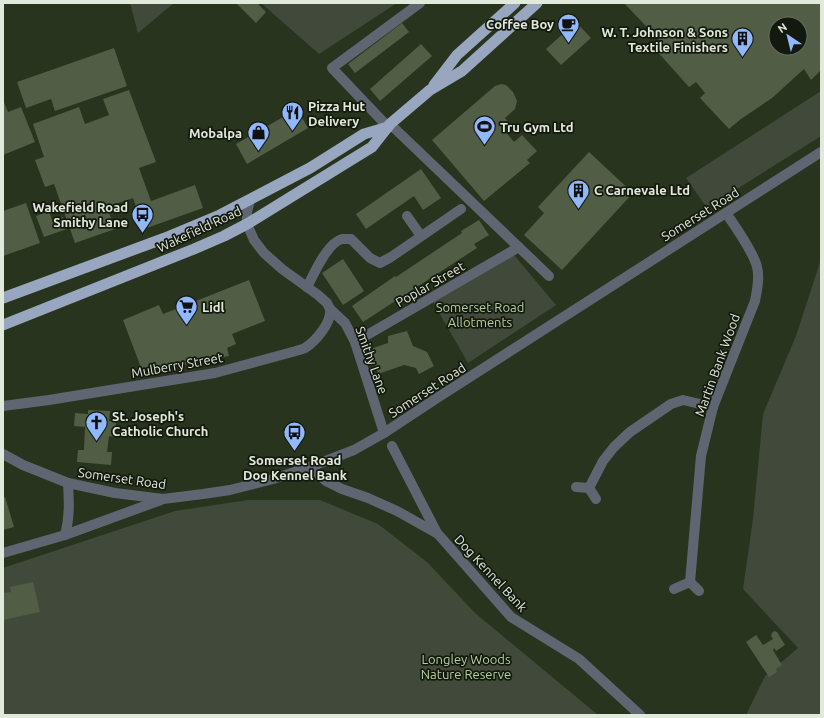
<svg xmlns="http://www.w3.org/2000/svg" width="824" height="718" viewBox="0 0 824 718" font-family="Ubuntu,sans-serif">
<rect width="100%" height="100%" fill="#28341d"/>
<g fill="#41493a">
<path d="M130,3H174L138,33Z"/>
<path d="M261,3H397L319,54Z"/>
<path d="M821,91V136L707,208L686,178Z"/>
<path d="M514,255L556,305L468,363L433,302Z"/>
<path d="M821,259V715H746L765,676L798,648L743,589L753,519L763,414L796,336Z"/>
<path d="M248,500H320L378,524L427,562L475,613L598,715H3V568L175,511Z"/>
</g>
<g fill="#515e45" fill-rule="evenodd">
<path d="M236,3H257L266,12L256,23Z"/>
<path d="M624,3H819L821,7V70L811,80L804,69L772,98L741,119L729,129L700,98L705,93L696,82L689,87L655,49L662,43ZM776,24H800V48H776Z"/>
<path d="M576,22L591,38L561,65L546,49Z"/>
<path d="M402,23L409,32L355,73L348,64Z"/>
<path d="M421,44L432,56L380,101L370,89Z"/>
<path d="M114,48L127,86L55,111L51,99L26,108L17,82Z"/>
<path d="M501,84L506,85L513,92L517,101L515,109L505,118L511,125L504,130L514,142L522,135L537,151L527,160L530,163L484,201L432,140L495,86Z"/>
<path d="M129,90L156,162L139,168L151,201L195,185L203,208L144,229L133,198L107,207L115,229L75,243L54,184L45,187L35,160L44,157L33,124L79,107L85,124L109,115L103,99Z"/>
<path d="M3,100L8,112L21,107L35,142L3,155Z"/>
<path d="M297,109L308,128L247,164L236,144Z"/>
<path d="M589,152L633,193L562,270L524,235L544,213L538,207Z"/>
<path d="M421,169L441,198L423,210L414,196L366,229L356,214Z"/>
<path d="M26,203L40,243L3,256V211Z"/>
<path d="M49,211L52,220L63,217L67,229L44,237L36,216Z"/>
<path d="M479,220L489,235L474,244L477,248L363,322L352,306L395,276L396,277L462,233L461,231Z"/>
<path d="M343,259L364,291L343,305L322,273Z"/>
<path d="M249,280L265,321L232,334L236,344L227,348L229,356L143,373L123,320L159,305L163,314Z"/>
<path d="M407,331L413,346L427,352L434,366L419,374L416,368L404,365L378,374L370,349L388,343V336Z"/>
<path d="M88,410L110,411L109,421H116L115,437L109,436L107,452H112L111,465L77,462L78,450H84L85,427L74,426L75,413L88,414Z"/>
<path d="M5,497L14,527L3,530V498Z"/>
<path d="M33,582L40,612L3,620V593L11,592L10,587Z"/>
<path d="M774,631L777,632L785,645L776,651L774,648L773,650L782,665L776,669L777,672L769,677L746,642L756,635L763,645L773,639L771,636L772,633Z"/>
</g>
<g fill="none" stroke-linecap="round" stroke-linejoin="round">
<g stroke="#606671" stroke-width="10">
<path d="M390,124L549,276"/>
<path d="M388,127L332,68L420,3"/>
<path d="M250,200L247,212V224L254,240L264,253L282,269L318,295L327,303L330,309L345,323L355,342L384,433"/>
<path d="M407,216L421,236"/>
<path d="M307,287C314,274 327,243 342,239C344,239 348,239 351,239L370,258L380,263L391,257L461,209"/>
<path d="M355,342L519,247"/>
<path d="M3,406L49,400L215,373L296,351C299,350 303,349 305,348C316,341 332,322 330,309"/>
<path d="M392,446L437,533"/>
<path d="M3,454L23,465L68,483L115,493L163,499L203,494L230,490L273,479L310,467L354,450L384,433L437,398L821,152"/>
<path d="M310,467L326,481L342,489L368,498L397,511L438,534L511,617L579,659L640,715"/>
<path d="M576,487L589,488L603,461L614,447L630,432L671,404L683,400L713,407"/>
<path d="M589,488L596,499"/>
<path d="M65,535C70,517 69,501 68,483"/>
<path d="M3,553L65,535L161,500"/>
<path d="M690,582L699,591"/>
<path d="M674,589L690,582L701,456L713,407L755,301C757,290 760,278 757,267C754,253 735,226 726,213"/>
</g>
<g stroke="#98a6bf" stroke-width="11">
<path d="M434,85L457,55L515,3"/>
<path d="M3,298L165,238L220,215L310,168L364,134L388,127"/>
<path d="M3,325L194,249L224,236L247,224L372,147L390,124L430,90L462,71L537,3"/>
</g>
</g>
<defs>
<symbol id="cafe-pin" viewBox="-11 -11 22 30"><path d="M0 17L-7.5 6A9.5 9.5 0 1 1 7.5 6Z" fill="#91b8fd" stroke="#14190f"/><path d="M-5.5-4.5H6V0H3Q3 3.5 0 3.5H-2.5Q-5.5 3.5-5.5 0ZM3-3.2v2h1.7v-2ZM-6 4.5H4V6H-6Z" fill="#111"/></symbol>
<symbol id="building-pin" viewBox="-11 -11 22 30"><path d="M0 17L-7.5 6A9.5 9.5 0 1 1 7.5 6Z" fill="#91b8fd" stroke="#14190f"/><path d="M-4-6H4V6H1V3H-1V6H-4ZM-2.5-4.3h1.7v1.8h-1.7ZM.8-4.3h1.7v1.8H.8ZM-2.5-1h1.7V.8h-1.7ZM.8-1h1.7V.8H.8Z" fill="#111"/></symbol>
<symbol id="restaurant-pin" viewBox="-11 -11 22 30"><path d="M0 17L-7.5 6A9.5 9.5 0 1 1 7.5 6Z" fill="#91b8fd" stroke="#14190f"/><path d="M-5-6h1v4h1v-4h1v4h1v-4h1v5L-1.5 .5V6h-2V.5L-5-1ZM5-6V6H3V1.5H1.5Q1.5-4 5-6Z" fill="#111"/></symbol>
<symbol id="stadium-pin" viewBox="-11 -11 22 30"><path d="M0 17L-7.5 6A9.5 9.5 0 1 1 7.5 6Z" fill="#91b8fd" stroke="#14190f"/><path d="M0-5a6.5 5 0 1 0 0 10a6.5 5 0 1 0 0-10ZM-3.5-1.8h7v3.6h-7Z" fill="#111"/></symbol>
<symbol id="shop-pin" viewBox="-11 -11 22 30"><path d="M0 17L-7.5 6A9.5 9.5 0 1 1 7.5 6Z" fill="#91b8fd" stroke="#14190f"/><path d="M-5-2.5h2.3a2.7 3.5 0 0 1 5.4 0H5L5.5 6h-11ZM-1.5-2.5h3a1.5 2.3 0 0 0-3 0Z" fill="#111"/></symbol>
<symbol id="bus-pin" viewBox="-11 -11 22 30"><path d="M0 17L-7.5 6A9.5 9.5 0 1 1 7.5 6Z" fill="#91b8fd" stroke="#14190f"/><path d="M-5-6H5V4H4V6H2V4H-2V6H-4V4H-5ZM-3.5-4V0h7V-4ZM-3.5 1.2v1.5H-2V1.2ZM2 1.2v1.5H3.5V1.2Z" fill="#111"/></symbol>
<symbol id="supermarket-pin" viewBox="-11 -11 22 30"><path d="M0 17L-7.5 6A9.5 9.5 0 1 1 7.5 6Z" fill="#91b8fd" stroke="#14190f"/><path d="M-6-5.5h2.5l.6 2H6L4.5 2H-2.5L-4.4-4H-6ZM-1.5 3.2a1.3 1.3 0 1 0 .1 0ZM3 3.2a1.3 1.3 0 1 0 .1 0Z" fill="#111"/></symbol>
<symbol id="church-pin" viewBox="-11 -11 22 30"><path d="M0 17L-7.5 6A9.5 9.5 0 1 1 7.5 6Z" fill="#91b8fd" stroke="#14190f"/><path d="M-1.2-6h2.4v3.5h3.3v2.4h-3.3V6h-2.4V-.1h-3.3v-2.4h3.3Z" fill="#111"/></symbol>
</defs>
<g fill-rule="evenodd">
<use href="#cafe-pin" x="556" y="12" width="25" height="34"/>
<use href="#building-pin" x="730" y="26" width="25" height="34"/>
<use href="#restaurant-pin" x="280" y="100" width="25" height="34"/>
<use href="#stadium-pin" x="472" y="114" width="25" height="34"/>
<use href="#shop-pin" x="246" y="120" width="25" height="34"/>
<use href="#building-pin" x="566" y="178" width="25" height="34"/>
<use href="#bus-pin" x="130" y="202" width="25" height="34"/>
<use href="#supermarket-pin" x="174" y="294" width="25" height="34"/>
<use href="#church-pin" x="84" y="410" width="25" height="34"/>
<use href="#bus-pin" x="282" y="420" width="25" height="34"/>
</g>
<g text-anchor="middle" dominant-baseline="central" stroke-width="3.5" stroke-linejoin="round" paint-order="stroke">
<g font-size="13" font-weight="bold" fill="#e1e9da" stroke="#14190f" text-anchor="start">
<text x="554" y="24" text-anchor="end">Coffee Boy</text>
<text x="728" y="32" text-anchor="end">W. T. Johnson &amp; Sons<tspan x="728" dy="15">Textile Finishers</tspan></text>
<text x="308" y="106">Pizza Hut<tspan x="308" dy="15">Delivery</tspan></text>
<text x="500" y="127">Tru Gym Ltd</text>
<text x="242" y="133" text-anchor="end">Mobalpa</text>
<text x="594" y="190">C Carnevale Ltd</text>
<text x="128" y="207" text-anchor="end">Wakefield Road<tspan x="128" dy="15">Smithy Lane</tspan></text>
<text x="202" y="307">Lidl</text>
<text x="112" y="416">St. Joseph's<tspan x="112" dy="15">Catholic Church</tspan></text>
<text x="295" y="460" text-anchor="middle">Somerset Road<tspan x="295" dy="15">Dog Kennel Bank</tspan></text>
</g>
<g font-size="13" fill="#e1e9da" stroke="#14190f">
<text transform="translate(700 214) rotate(-32)">Somerset Road</text>
<text transform="translate(199 229) rotate(-25)">Wakefield Road</text>
<text transform="translate(430 284) rotate(-30)">Poplar Street</text>
<text transform="translate(372 360) rotate(70)">Smithy Lane</text>
<text transform="translate(177 365) rotate(-10)">Mulberry Street</text>
<text transform="translate(717 365) rotate(-70)">Martin Bank Wood</text>
<text transform="translate(427 390) rotate(-33)">Somerset Road</text>
<text transform="translate(122 478) rotate(8)">Somerset Road</text>
<text transform="translate(491 573) rotate(47)">Dog Kennel Bank</text>
</g>
<g font-size="13" fill="#b5cf9d" stroke="#14190f">
<text x="480" y="307">Somerset Road<tspan x="480" dy="15">Allotments</tspan></text>
<text x="466" y="659">Longley Woods<tspan x="466" dy="15">Nature Reserve</tspan></text>
</g>
</g>
<rect width="824" height="718" fill="none" stroke="#e1e9da" stroke-width="8"/>
<g transform="translate(788 36) rotate(325)"><circle r="19" fill="#14190f" stroke="#666c60"/>
<path d="M0-3L7 15L0 10L-7 15Z" fill="#91b8fd"/>
<text y="-6" font-size="11" font-weight="bold" text-anchor="middle" fill="#e1e9da">N</text>
</g>
</svg>
